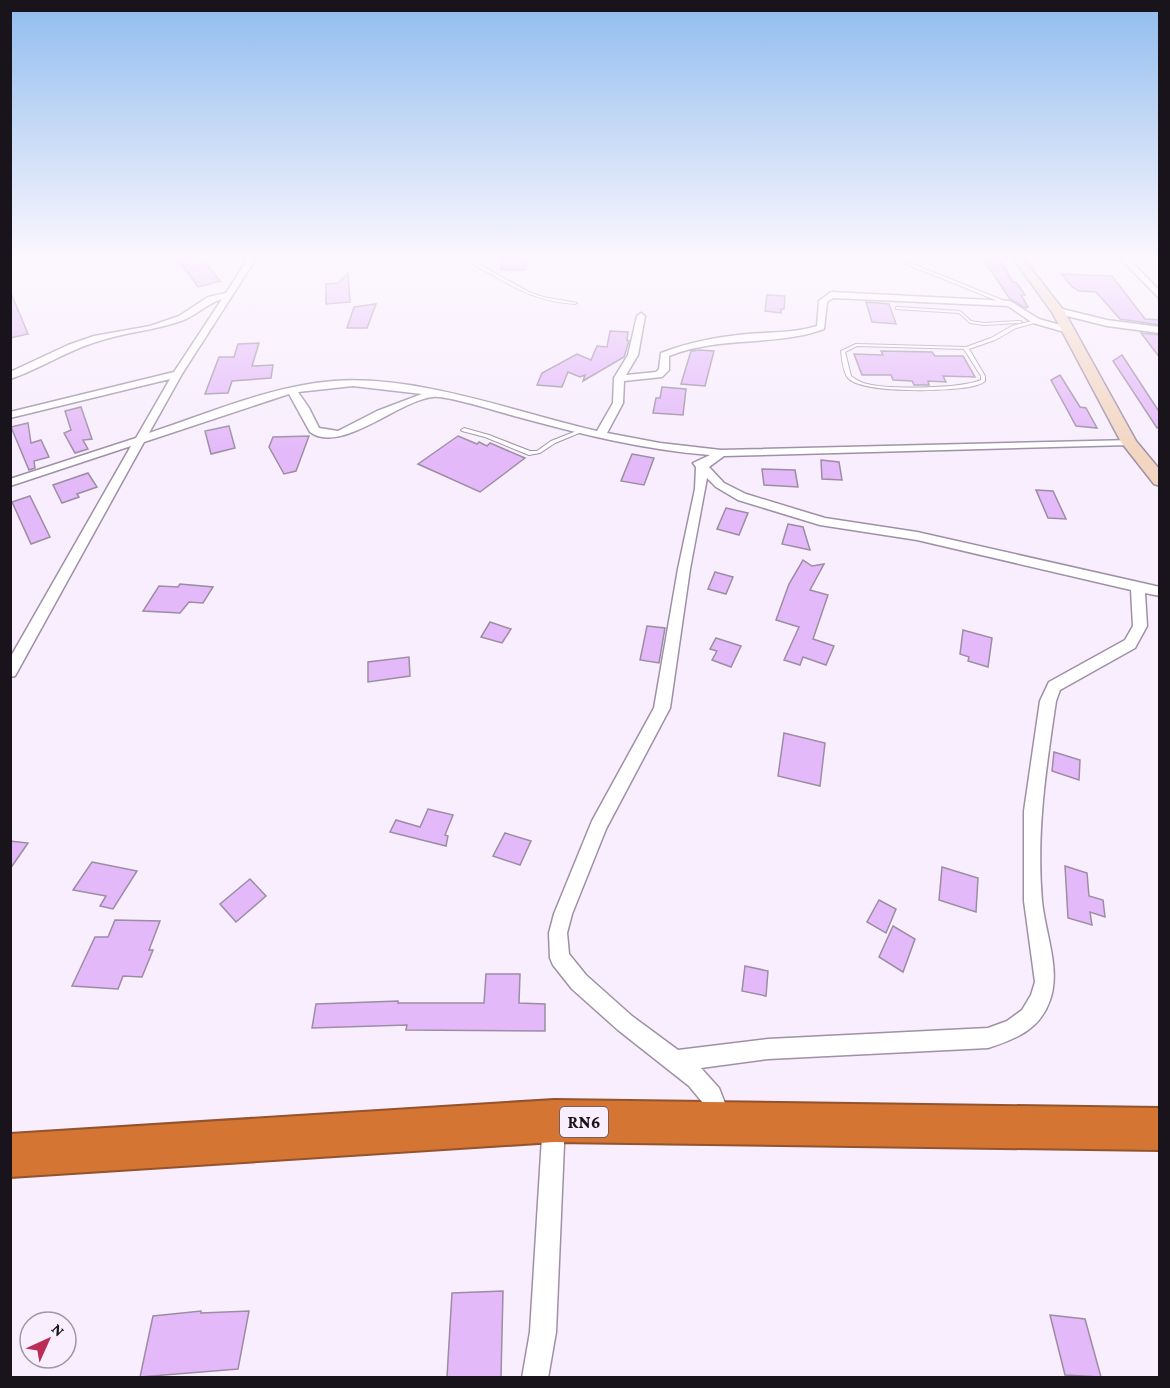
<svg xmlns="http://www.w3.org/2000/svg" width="1170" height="1388" viewBox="0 0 1170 1388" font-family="'Crimson Pro',serif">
<rect width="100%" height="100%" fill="#f8eefd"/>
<g fill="#e4b9f9" stroke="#9c8da3" stroke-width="1.5">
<path d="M201,257L220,281L198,287L180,262Z"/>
<path d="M503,257H526L524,270H501Z"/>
<path d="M983,259L1000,260L1013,282H1016L1025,295H1021L1028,307L1026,308L1010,299Z"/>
<path d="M348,273L350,302L326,304V284L338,283Z"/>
<path d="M1062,274L1112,276L1145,319L1160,320V325L1120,319L1096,292L1079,291L1072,287Z"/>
<path d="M10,291L28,334L10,338Z"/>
<path d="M767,295L785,296L784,309H781V313L765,311Z"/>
<path d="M866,302L889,304L896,324L872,322Z"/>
<path d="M376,304L367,328H347L354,307Z"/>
<path d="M610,331L628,332L627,340L629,341L624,357L583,381L585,375L580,377L568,372L562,387L537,385L542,373L577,354L591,360L597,346L607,347Z"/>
<path d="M1141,333L1160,335V358Z"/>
<path d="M259,343L252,366L273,365L271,378L232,381L228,393L205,394L219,357H234L238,344Z"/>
<path d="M699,350L714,351L705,386L681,384L691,351Z"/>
<path d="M881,351L932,352L935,356H963L975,377L943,376L946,382L928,381L929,385H914L912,381L893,380L891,375H862L854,354L883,355Z"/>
<path d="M1122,355L1160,413V426L1157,428L1113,361Z"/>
<path d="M1060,375L1080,407L1086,408L1097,428L1076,426L1051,380Z"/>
<path d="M662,387L686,389L683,415L653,413L656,398H660Z"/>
<path d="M81,407L92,439L83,440L88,449L75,453L64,433L71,430L65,411Z"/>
<path d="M28,423L31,443L41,440L49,457L34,461L35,468L29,470L11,427Z"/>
<path d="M229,426L235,448L211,454L205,431Z"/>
<path d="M309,436L296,471L284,474L269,447L273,437Z"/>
<path d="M458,436L477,444L479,442L487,446L490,443L525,458L480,492L418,464Z"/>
<path d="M632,454L654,458L644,485L621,481Z"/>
<path d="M821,460L839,462L842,480L822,479Z"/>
<path d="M762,469L795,470L798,487L764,485Z"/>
<path d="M88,473L97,487L77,494L79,497L62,503L53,485Z"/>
<path d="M1036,490L1053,491L1066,519L1048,518Z"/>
<path d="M30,496L50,537L31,544L12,502Z"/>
<path d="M726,508L748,513L739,535L717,529Z"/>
<path d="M788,524L803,527L810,550L782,544Z"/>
<path d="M803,560L812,566L824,564L810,590L828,595L813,639L834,646L826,665L803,657L800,665L784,660L799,627L776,620L789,584Z"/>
<path d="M715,572L733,577L726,594L708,589Z"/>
<path d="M180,584L213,587L203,603L189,602L180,613L143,611L159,586L178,587Z"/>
<path d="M490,622L511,629L502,643L481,637Z"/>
<path d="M647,626L665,628L659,663L640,660Z"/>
<path d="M963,630L992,638L988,667L968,661L969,657L960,654Z"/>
<path d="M716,638L741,646L731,667L712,660L717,651L710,649Z"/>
<path d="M409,657L410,676L368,682V662Z"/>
<path d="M784,733L825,743L820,786L778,776Z"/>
<path d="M1054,752L1080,760L1079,780L1052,771Z"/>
<path d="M428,809L453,815L445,835L448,836L446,846L390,832L396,820L420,827Z"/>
<path d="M505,833L531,841L520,865L493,856Z"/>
<path d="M10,841L28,843L10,869Z"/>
<path d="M92,862L137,871L113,909L100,906L106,896L73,890Z"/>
<path d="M1065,866L1087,873L1089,896L1103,900L1105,917L1090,912L1092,925L1068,918Z"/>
<path d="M942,867L978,878L976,912L939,900Z"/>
<path d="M250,879L266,896L236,922L220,904Z"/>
<path d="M879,900L896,909L886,933L867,922Z"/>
<path d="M115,920L160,921L149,950H153L142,977L123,976L118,989L72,986L95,937H108Z"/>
<path d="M893,926L915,939L903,972L879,957Z"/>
<path d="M745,966L768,971L766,996L742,991Z"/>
<path d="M486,974H520L519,1003L545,1004V1031L406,1030L407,1025L312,1028L316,1004L398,1001V1003H484Z"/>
<path d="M503,1291L501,1377H447L452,1293Z"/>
<path d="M201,1311V1313L249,1311L238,1369L140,1377L153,1316Z"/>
<path d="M1050,1315L1085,1319L1101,1377L1065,1375Z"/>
</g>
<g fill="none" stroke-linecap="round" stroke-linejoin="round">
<defs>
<g id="lane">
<path d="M460,257H465L478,264L529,292L543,297L577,303L575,304C536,301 519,290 485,271C477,266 468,262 460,257Z"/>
<path d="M906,262H908L1012,304L1008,305L906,264Z"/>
<path d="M898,307L960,311L971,321L984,323L1020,321L1022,322L1020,323L984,325L970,323L959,313L896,309V307Z"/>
<path d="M1036,320H1038V322L1016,328L995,340L969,349L985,376V381C983,383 981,384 977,385C957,392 862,394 848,378C843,372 842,359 841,351L856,344L966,347L991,338L1012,326ZM857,346L964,349L981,376V380C960,389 885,390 863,383C859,381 855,379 851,376L845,352Z"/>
<path d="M464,428L489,435L530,451H537L551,441L579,430L584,431L555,443L540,453L529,455L485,437L462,431L461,430Z"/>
</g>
<g id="street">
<path d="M249,257H257L182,374L149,433C209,413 270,386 334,381C418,375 515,412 597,431L613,403L614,378L628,355L637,316L641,313L645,316L638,355L626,375L656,372L659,369L661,353C689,342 717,337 747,334C770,332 795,333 817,326L819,301L831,292L1010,301L1039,319L1071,328L1073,330L1068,333L1033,323L1008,306L833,298L827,302L824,329C775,347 721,335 669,356V370L662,377L624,381L623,403L607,433L660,443L721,450L1133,440L1134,442L1129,445L724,456L709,467L724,483L746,494L825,518L917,532L1160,587V596L1145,593L1147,626L1135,648L1060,690L1056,701C1046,768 1036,833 1042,901C1045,933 1061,969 1050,1000C1040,1030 1015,1039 988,1048L768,1059L701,1068L719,1088L732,1121L729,1129L721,1132L713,1129L703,1103L689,1086L618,1030L572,989L553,965L550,958L549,933L554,914L592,821L654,708L678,569L695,489L696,467L693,463L710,455C644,450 581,434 518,417C502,413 446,395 433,397C399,400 341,455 310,432L289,394L144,442L15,676L10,677V658L131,446L10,486V479L136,438L170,379L10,418V412L174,372L222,299C207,303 196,316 181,321C153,331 124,332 96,342C66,351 40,369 10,379V372L68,345L94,336L150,326L179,316L208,297L226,293ZM353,386L422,394L377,411L338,431L319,428L309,408L298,392ZM707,478L716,487L738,500L820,525L917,540L1131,590L1133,626L1125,640L1049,682L1040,701L1024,811V901L1035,982L1031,995L1022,1010L1007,1021L988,1028L768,1039L678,1050L632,1016L586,975L569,954L567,933L572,914L606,829L670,708L690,569Z"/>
<path d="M1119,257H1127L1160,291V299Z"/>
<path d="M1058,308L1107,320L1160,327V333L1107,326L1055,313L1054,311Z"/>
<path d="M554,1110L562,1113L565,1121L556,1332L548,1378H522L530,1332L543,1121L546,1113Z"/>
</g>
<path id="secondary" d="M1012,257H1022L1064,311L1136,441L1160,470V486L1154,484L1121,442L1052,312Z"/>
<path id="highway" d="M554,1100L1160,1108V1150L554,1142L10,1177V1134Z"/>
</defs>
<use href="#lane" stroke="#9f90a7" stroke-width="2"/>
<use href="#street" stroke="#9f90a7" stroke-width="3"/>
<use href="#secondary" stroke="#9f90a7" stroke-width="3"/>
<use href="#highway" stroke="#93532c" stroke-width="4"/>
<use href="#lane" fill="#fff" fill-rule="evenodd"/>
<use href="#street" fill="#fff" fill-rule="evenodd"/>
<use href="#secondary" fill="#f2d6c2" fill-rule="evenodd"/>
<use href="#highway" fill="#d47534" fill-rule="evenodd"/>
</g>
<linearGradient id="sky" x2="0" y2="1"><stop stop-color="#90bcee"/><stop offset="0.57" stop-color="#fcf7fe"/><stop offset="1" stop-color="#fcf7fe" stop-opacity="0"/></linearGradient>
<rect width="1170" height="451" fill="url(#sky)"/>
<g text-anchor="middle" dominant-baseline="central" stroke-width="5" stroke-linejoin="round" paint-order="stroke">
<rect fill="#f8eefd" stroke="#5c5560" stroke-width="1.5" x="560" y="1107" width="48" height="30" rx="4.5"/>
<g font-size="18" font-weight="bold" fill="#19141c">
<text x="584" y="1122">RN6</text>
</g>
</g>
<rect width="1170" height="1388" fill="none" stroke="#19141c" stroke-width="24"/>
<g transform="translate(48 1340) rotate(45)"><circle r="28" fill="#f8eefd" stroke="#9f97a3" stroke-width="1.5"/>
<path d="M0-4.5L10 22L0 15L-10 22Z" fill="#bb2c57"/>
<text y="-9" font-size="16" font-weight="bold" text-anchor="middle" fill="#19141c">N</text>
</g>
</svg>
